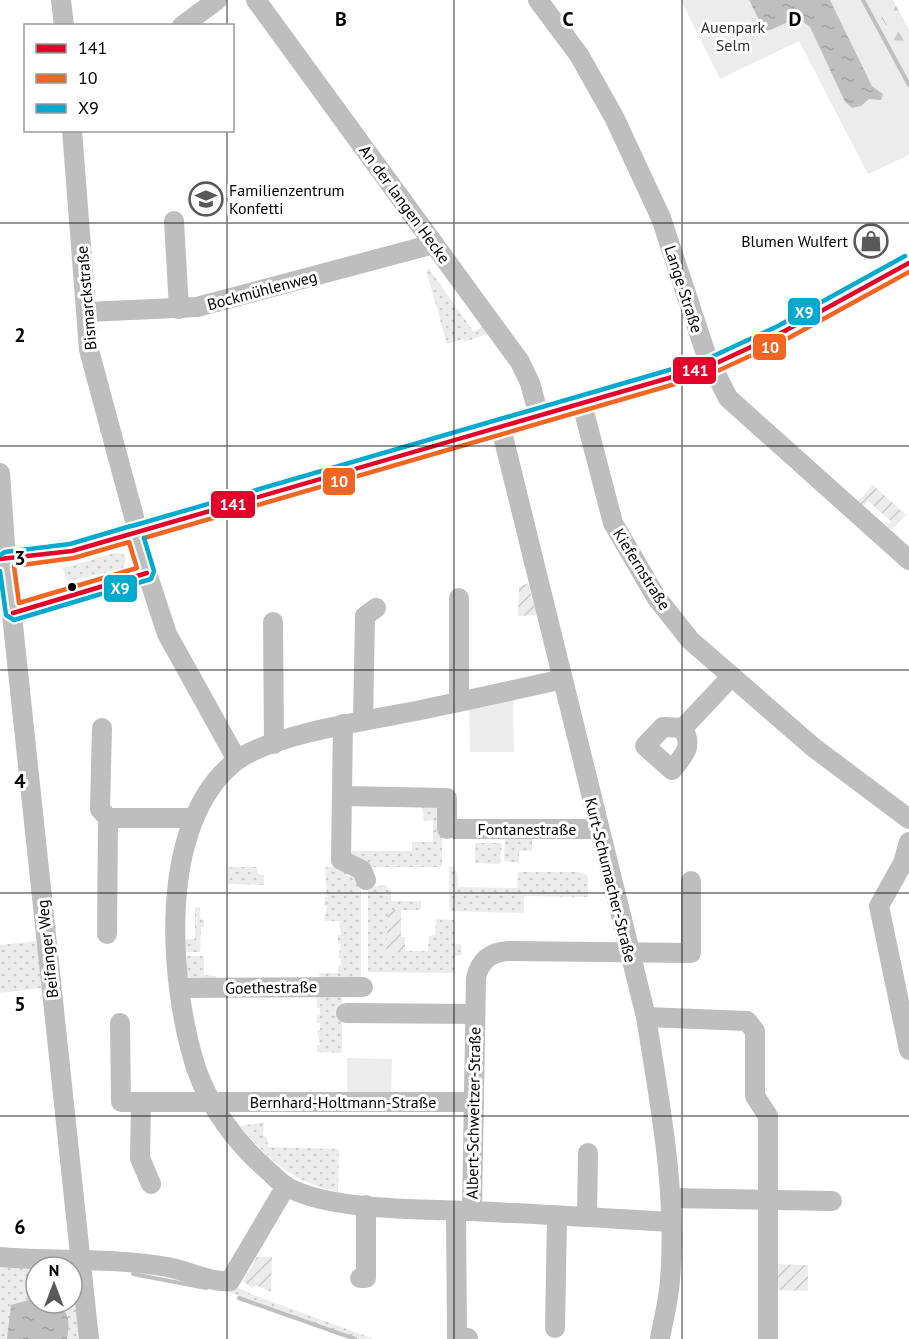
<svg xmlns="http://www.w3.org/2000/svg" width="909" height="1339" viewBox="0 0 909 1339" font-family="'PT Sans',sans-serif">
<defs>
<pattern id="grass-dots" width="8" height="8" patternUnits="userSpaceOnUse" patternTransform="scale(1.5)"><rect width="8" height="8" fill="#ececec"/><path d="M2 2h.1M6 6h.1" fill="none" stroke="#c9c9c9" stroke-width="1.8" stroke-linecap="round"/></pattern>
<pattern id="forest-firs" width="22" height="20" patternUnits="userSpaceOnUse" patternTransform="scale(1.5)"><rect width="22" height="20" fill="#ececec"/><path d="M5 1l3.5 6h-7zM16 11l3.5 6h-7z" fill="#c9c9c9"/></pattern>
<pattern id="garden-furrows" width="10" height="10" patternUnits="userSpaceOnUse" patternTransform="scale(1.5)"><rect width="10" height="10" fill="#ececec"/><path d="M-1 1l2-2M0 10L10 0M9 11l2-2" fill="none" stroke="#c9c9c9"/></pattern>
<pattern id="water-ripples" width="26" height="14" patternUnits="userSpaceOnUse" patternTransform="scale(1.5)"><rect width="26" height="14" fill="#bfbfbf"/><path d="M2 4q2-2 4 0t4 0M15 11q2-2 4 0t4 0" fill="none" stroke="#a2a2a2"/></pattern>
</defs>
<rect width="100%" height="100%" fill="#fff"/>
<g fill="url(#grass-dots)" fill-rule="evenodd">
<path d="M429,269L474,332L485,325L490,333L464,342L463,339L447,344L426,270Z"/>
<path d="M115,553L123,554L126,558L123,569L67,581L63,568Z"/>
<path d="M421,801L443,802L442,867H368L367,861L353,859L348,851H412V842H433V821H424Z"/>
<path d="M505,833L532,834V851H519V863L504,861Z"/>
<path d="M475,843H502L500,864L475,863Z"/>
<path d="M449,866L453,867L457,873L458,887L517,888L518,872H579L588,876V897L524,896V913L449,911Z"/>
<path d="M228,867H257L258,874L264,875V885L228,884Z"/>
<path d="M325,867H346L347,876H361V984H320L319,973H338V966L341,965V959L338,958L341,944H338V935H341L339,921H324L327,906L324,905L325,897H327Z"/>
<path d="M387,885V890H391V901H421V910H388L387,951H428L429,936L435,935L436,919L454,920L455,944H461L462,955L455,956V973L368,972V890L375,886Z"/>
<path d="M195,907H200V919L204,920V927H201L200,952H185V939H195Z"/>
<path d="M37,941L42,988L0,993V945Z"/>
<path d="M185,956H204V975L216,976V983L190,980L186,974Z"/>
<path d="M316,990H342V1053L317,1052V1045H320L317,1030H320V1023H317V1015H320V1008H317Z"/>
<path d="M264,1122L263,1135L267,1137L268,1147L339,1149L338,1192C289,1180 272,1162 240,1126Z"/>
<path d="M0,1260L76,1266L83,1339H0ZM36,1267H72V1303H36Z"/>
<path d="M237,1287L253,1295L374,1339H359L225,1291Z"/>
</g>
<path fill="url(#forest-firs)" d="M871,0H893L909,30V66Z"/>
<g fill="#ececec">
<path d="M681,0H749L761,23L772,30L797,18L810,27L845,102L852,108C866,106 869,99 872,86L830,0H871L909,66V155L868,174L799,41L720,79Z"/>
<path d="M513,690L514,752H470L469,700Z"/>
<path d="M347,1058L392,1059L391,1097H352L347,1091Z"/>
</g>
<g fill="url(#garden-furrows)">
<path d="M873,485L906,515L892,530L886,527L891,521L868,501L862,507L857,502Z"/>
<path d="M528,583L537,615L518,616L519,587Z"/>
<path d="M388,910H401V937H405V951L386,952Z"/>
<path d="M257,1257H272L271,1292L256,1285L252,1288L243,1281Z"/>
<path d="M775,1264L808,1265V1291L775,1290Z"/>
</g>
<g fill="url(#water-ripples)">
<path d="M749,0H830L872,86L883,94L881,100L869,99L861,106L852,108L845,102L810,27L797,18L771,30H764Z"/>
<path d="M36,1298V1303C63,1303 73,1311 67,1339H7L11,1305Z"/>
</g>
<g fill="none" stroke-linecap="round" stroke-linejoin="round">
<g stroke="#bfbfbf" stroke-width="4">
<path d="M863,0L909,85"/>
<path d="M133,1274L206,1288"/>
<path d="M239,1298L355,1339"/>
</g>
<g stroke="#bebebe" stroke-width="20">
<path d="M61,0L64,26"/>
<path d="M256,0L520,362L530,383L539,416"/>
<path d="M538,0L579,55L614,117L661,218L706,354L728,398L909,560"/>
<path d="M182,26L217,0"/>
<path d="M72,130L89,350L138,532"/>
<path d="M174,221L179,309"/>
<path d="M87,312L197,307L434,244"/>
<path d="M582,404L613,523L656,597L690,640L813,747L909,819"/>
<path d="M501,428L646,1017C660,1104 677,1192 670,1280C669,1300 663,1320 660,1339"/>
<path d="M0,473L6,559L89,1339"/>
<path d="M134,533L167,634L237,760"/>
<path d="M0,559L37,557L72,551L710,366L781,333L909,263"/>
<path d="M13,613L147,573"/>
<path d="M273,622L274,744"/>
<path d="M563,679C514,690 465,701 416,711C370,720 272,734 236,761C156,823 169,983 196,1068C209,1106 235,1141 264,1167C271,1173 279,1182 287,1187C332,1211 420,1209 471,1211C537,1214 604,1218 670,1222"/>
<path d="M459,702V598"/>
<path d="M363,721L365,616L376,608"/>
<path d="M343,724L341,860L362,870L366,880"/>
<path d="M102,728L100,809L108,818L107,934"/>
<path d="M683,728L663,727L645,746L672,770C685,754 693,747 683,728L732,676"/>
<path d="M342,796L447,798V829"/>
<path d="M108,818H193"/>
<path d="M455,829H598"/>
<path d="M909,842L903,863L879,906L909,1050"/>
<path d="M180,988L363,987"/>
<path d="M346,1013L475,1014"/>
<path d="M646,1017L747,1021L755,1031V1096L768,1116V1339"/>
<path d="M120,1023L121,1102H141L140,1158L151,1184"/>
<path d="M141,1102H473"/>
<path d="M671,1198L832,1201"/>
<path d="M456,1211L457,1338H468"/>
<path d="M472,1211L476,978C480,960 490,952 509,951L691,953V881"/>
<path d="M587,1217L588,1153"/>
<path d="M0,1257C55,1262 112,1257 167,1267C186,1270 210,1283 230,1281L286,1186"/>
<path d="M360,1278H366V1205"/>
<path d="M555,1328L557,1217"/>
</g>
<defs>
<g id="bus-1">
<path d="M0,559L72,551L710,366L781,333L909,263"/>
<path d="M13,613L147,573"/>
</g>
<g id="bus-2">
<path d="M144,538L713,373L785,340L909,272"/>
<path d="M129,542L137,568L19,603L14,566L74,558Z"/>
</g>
<g id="bus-3">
<path d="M132,526L707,359L778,326L905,256"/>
<path d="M0,555L5,552L70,544L131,526"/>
<path d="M0,571L6,615L14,620L151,579L154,571L144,538"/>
</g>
</defs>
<use href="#bus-1" stroke="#fff" stroke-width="9"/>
<use href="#bus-2" stroke="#fff" stroke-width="9"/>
<use href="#bus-3" stroke="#fff" stroke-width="9"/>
<use href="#bus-1" stroke="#e4002b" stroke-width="4.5"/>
<use href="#bus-2" stroke="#f26522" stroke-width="4.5"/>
<use href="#bus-3" stroke="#00a9ce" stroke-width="4.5"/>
</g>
<path fill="none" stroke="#000" stroke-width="1.5" stroke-opacity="0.55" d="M227,0V26M454,0V1339M682,0V1339M227,130V1339M0,223H909M0,446H909M0,670H909M0,893H909M0,1116H909"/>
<defs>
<symbol id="school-ring" viewBox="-11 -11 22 22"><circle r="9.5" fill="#fff" stroke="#595959" stroke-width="1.5"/><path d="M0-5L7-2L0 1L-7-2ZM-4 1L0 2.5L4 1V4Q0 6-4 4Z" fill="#595959"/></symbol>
<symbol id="shop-ring" viewBox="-11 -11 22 22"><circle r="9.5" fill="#fff" stroke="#595959" stroke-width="1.5"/><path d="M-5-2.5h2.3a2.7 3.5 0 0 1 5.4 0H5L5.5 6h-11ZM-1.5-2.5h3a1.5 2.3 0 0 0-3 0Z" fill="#595959"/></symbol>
</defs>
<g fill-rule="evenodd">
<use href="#school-ring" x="187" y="180" width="38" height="38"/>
<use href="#shop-ring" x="852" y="222" width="38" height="38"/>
</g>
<circle fill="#000" stroke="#fff" stroke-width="2" cx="72" cy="587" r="5"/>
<g text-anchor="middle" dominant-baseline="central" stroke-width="6" stroke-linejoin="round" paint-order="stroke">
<g font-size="16" fill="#333" stroke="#fff">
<text x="733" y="27">Auenpark<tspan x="733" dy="18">Selm</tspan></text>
</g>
<g font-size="16" fill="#000" stroke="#fff" text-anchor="start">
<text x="229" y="190">Familienzentrum<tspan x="229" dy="18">Konfetti</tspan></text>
<text x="848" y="241" text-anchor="end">Blumen Wulfert</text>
</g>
<g font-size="16" fill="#000" stroke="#fff">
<text transform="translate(405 204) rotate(54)">An der langen Hecke</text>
<text transform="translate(684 289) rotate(72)">Lange Straße</text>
<text transform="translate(262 290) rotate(-15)">Bockmühlenweg</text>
<text transform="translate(86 298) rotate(-95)">Bismarckstraße</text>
<text transform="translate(642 569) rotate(58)">Kiefernstraße</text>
<text x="527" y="829">Fontanestraße</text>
<text transform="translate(611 880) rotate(76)">Kurt-Schumacher-Straße</text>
<text transform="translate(47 949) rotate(-96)">Beifanger Weg</text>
<text transform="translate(271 987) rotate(-1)">Goethestraße</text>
<text x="343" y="1102">Bernhard-Holtmann-Straße</text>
<text transform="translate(473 1113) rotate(-89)">Albert-Schweitzer-Straße</text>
</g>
</g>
<g font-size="20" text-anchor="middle" font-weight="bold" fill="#000" stroke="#fff" stroke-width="6" stroke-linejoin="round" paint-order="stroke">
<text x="341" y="26">B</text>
<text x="568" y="26">C</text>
<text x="795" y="26">D</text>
<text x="20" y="342">2</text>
<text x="20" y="565">3</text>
<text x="20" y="788">4</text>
<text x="20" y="1011">5</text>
<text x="20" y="1234">6</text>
</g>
<g stroke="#fff" stroke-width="2">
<rect x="787" y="297" width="34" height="29" rx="6" fill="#00a9ce"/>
<rect x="752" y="333" width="35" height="28" rx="6" fill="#f26522"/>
<rect x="672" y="356" width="45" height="29" rx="6" fill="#e4002b"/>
<rect x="322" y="467" width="34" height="29" rx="6" fill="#f26522"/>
<rect x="210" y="490" width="46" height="29" rx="6" fill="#e4002b"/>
<rect x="103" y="574" width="35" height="29" rx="6" fill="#00a9ce"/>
</g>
<g font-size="16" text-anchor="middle" font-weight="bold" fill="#fff">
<text x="804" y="318">X9</text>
<text x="770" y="353">10</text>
<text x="695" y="376">141</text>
<text x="339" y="487">10</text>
<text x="233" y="510">141</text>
<text x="120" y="594">X9</text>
</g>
<rect x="24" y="24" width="210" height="108" fill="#ffffff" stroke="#999999" stroke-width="1.5"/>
<rect x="36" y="44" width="30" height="9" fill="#e4002b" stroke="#999999" stroke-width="1.5"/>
<text x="78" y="54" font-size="18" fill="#000000">141</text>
<rect x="36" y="74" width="30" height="9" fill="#f26522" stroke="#999999" stroke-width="1.5"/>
<text x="78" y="84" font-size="18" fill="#000000">10</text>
<rect x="36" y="104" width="30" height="9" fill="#00a9ce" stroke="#999999" stroke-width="1.5"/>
<text x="78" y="114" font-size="18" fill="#000000">X9</text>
<g transform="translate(54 1285)"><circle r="28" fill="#ffffff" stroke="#999999" stroke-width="1.5"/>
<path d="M0-4.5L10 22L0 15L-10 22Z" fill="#595959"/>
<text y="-9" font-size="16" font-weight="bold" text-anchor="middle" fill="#000000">N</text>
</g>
</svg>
